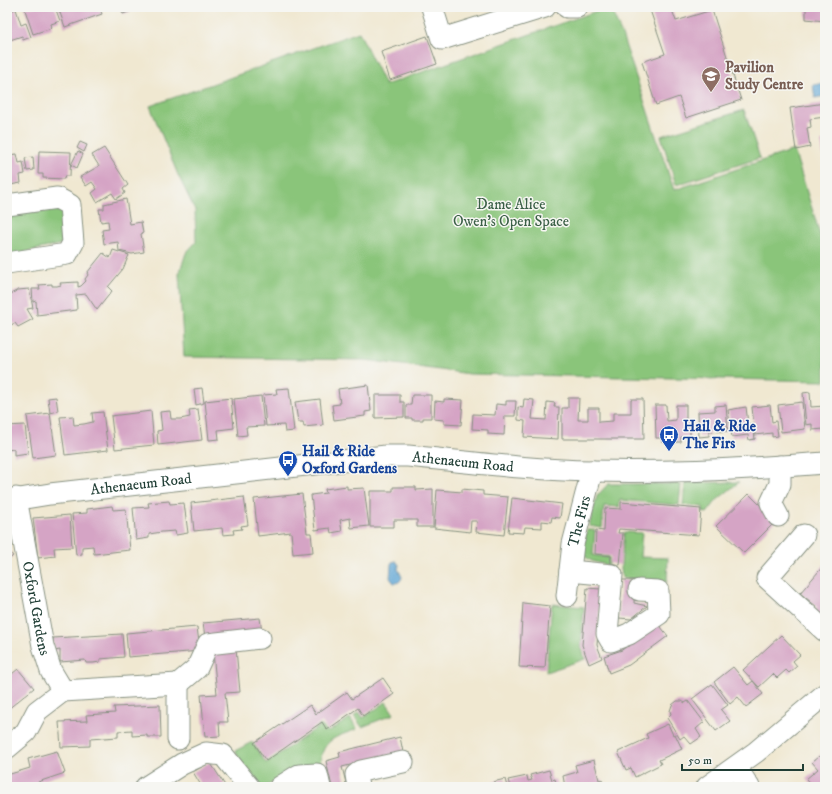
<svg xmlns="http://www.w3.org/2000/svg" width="832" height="794" viewBox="0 0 832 794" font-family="'IM FELL DW Pica',serif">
<rect width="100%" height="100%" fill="#f6f6f2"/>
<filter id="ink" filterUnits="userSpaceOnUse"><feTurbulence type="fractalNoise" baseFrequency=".025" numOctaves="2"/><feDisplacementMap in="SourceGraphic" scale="8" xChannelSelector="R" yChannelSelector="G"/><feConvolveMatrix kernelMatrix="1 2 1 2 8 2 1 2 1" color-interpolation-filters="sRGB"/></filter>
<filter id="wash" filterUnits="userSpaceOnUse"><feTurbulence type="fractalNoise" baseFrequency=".012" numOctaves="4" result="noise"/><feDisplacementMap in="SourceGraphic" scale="16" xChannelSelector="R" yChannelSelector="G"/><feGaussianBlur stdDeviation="0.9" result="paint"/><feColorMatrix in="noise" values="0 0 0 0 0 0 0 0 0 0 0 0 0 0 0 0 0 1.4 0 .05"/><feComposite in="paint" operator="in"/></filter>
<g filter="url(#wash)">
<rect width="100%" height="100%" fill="#f0e8d1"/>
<g fill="#8ac57a" stroke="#548157">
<path d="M605,8L613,14L622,35L674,190L794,150L825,251V381L470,374L365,360L184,357L179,274L186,253L196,242L195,210L178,175L150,106L359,32L385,85Z"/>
<path d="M744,110L760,158L676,185L661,136Z"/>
<path d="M52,206L65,211L67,243L7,256V212Z"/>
<path d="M739,482L717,500L707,513L703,512V507L683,505L685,483Z"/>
<path d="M608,484H681L679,505L620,500L619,507L604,506L602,528L589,526L594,508L597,496Z"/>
<path d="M587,530H595L593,555L609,557V565C582,561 580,556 587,530Z"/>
<path d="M624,532L642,533L640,557L668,558L667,582L622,578L621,567Z"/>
<path d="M552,604L584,607L581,646L585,659L546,672Z"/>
<path d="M386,702L394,714L362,727L354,716L359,712L363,718Z"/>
<path d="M350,718L357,729C337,737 323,738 320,763C309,765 299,768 289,773C278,778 270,788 258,786L252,780L235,751L252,742L266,763L321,725L328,732Z"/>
</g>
<g fill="#5ea5d4" stroke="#3e7184">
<path d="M825,83V96L815,98L813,85Z"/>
<path d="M396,561L399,565L398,569L402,577C401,581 399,583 394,583L390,578L391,564L392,562Z"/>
</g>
<g id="blocks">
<g fill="#d5a4c5">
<path d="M24,7H55L60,21L51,24L52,28L33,34Z"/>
<path d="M58,7H99L102,14L65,27Z"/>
<path d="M120,7H132L134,10L123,14Z"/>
<path d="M658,7H671L676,21L712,10L741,100L686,118L679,97L656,105L642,62L665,54L650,10Z"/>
<path d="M806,7H825V21L806,19Z"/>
<path d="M16,9L21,25L26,23L31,37L23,40L22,36L7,41V12Z"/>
<path d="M427,36L437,64L390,80L381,52Z"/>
<path d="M825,103V117L810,119L811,127L807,128L810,147L796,150L790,108Z"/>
<path d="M821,141H825V162H824Z"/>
<path d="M80,142L87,145L84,152L77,148Z"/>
<path d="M104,148L128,185L123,189L125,193L116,199L112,193L97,202L92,193L97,189L92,182L86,186L80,177L99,166L92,155Z"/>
<path d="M39,151L71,152L70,176H65L64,179L43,178V174H38Z"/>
<path d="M78,151L83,154L77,168L71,165Z"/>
<path d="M17,154L19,163L23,162L25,174L20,175L21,183L10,185L9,176L7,177V155Z"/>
<path d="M33,157L34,170L27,171L25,158Z"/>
<path d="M126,199L130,224L141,222L143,233L141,234L144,252L132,254L119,251L118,242L104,244L102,230L109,229L108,221L101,222L99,209H104V204Z"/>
<path d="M113,250L129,255L123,269L108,287L112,291L97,310L86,294L76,295L77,310L37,315L36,301L33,302L32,289H40L39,285L52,284V286H57L61,285L60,283L78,282V287L81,286L86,281L85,279L88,275L87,273L103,253L110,258Z"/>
<path d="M29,289L33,308L27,309L33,319L18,327L15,323L7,327V296L18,290Z"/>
<path d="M368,385L371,411L365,412V416L334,420L332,405L340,404L338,389Z"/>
<path d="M202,388L204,403L196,405L194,389Z"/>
<path d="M289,388L294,431L285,432L284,425L266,426L263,395L277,394L276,389Z"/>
<path d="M810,392L811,407L825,406V429L812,430V424L806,425L803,393Z"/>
<path d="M375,395H400V402H404V417L375,418Z"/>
<path d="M412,395H431V418H423V420H412V418H406V405H411Z"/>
<path d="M261,396L264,426L246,427L247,435L238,436L234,399Z"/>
<path d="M56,397L58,411L50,413L48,398Z"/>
<path d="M231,398L234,428L218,430L219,439L209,440L205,401Z"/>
<path d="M568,398H579L578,420H588V408H599V422L613,421V413H631V399H643L644,439H562V408H568Z"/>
<path d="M320,399L323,425L304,427L303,422H298L295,402Z"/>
<path d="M444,399L463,400L461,425L444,424V420L434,419L435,401L444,402Z"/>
<path d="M524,399L534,400L532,419L546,420L547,402L555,403L554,407H559L558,439L524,437L525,421L518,420V407L523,408Z"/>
<path d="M506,401H516L515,416H505L504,435L488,434V430L472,429L473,414L495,415L496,404L506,405Z"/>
<path d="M802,402L805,429L781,432L778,405Z"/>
<path d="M655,405H666L667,421L676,420V405H686V421H690V437H681V442H662V438H656Z"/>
<path d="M726,405L728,431L709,432V436L699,437L698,412L715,411V406Z"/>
<path d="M770,405L772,422L776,421L778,436L772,437V433L755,435L752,407Z"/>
<path d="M746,407L748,424L753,423L755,439L749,440L748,435L732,437L728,410Z"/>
<path d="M198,409L202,440L158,445L157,431L162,430L160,412L170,411L171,419H180L190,417L189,410Z"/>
<path d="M151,411L154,445L115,449L111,416Z"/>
<path d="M103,412L108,450L65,455L60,417L73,416L74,425L84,424L93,422L92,413Z"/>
<path d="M50,413L56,455L33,458L27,416Z"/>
<path d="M25,425L28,453L14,455V449L7,450V426Z"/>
<path d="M347,486V489L364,488L369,526L351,528L350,518L340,520L342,531L331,533L330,528L315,530L311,495L326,493L325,489Z"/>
<path d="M393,487H416V490L433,489V527H417V520H394V527H370V491H393Z"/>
<path d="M462,489L483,491V495L508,497L504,535L476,532L477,521H471L470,532L434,528L437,490L462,492Z"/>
<path d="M302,494L307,533H311L313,552L293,554L291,532L258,536L254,499Z"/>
<path d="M749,494L776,521L744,553L716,526Z"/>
<path d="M244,497L248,525L241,526L242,529L233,530L234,534L223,535L222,528L194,531L191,503Z"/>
<path d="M512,498L562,504L560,518L552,517L551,522L542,521V528L525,527L524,533L508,532Z"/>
<path d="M169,501L170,504L184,503L188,533L176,535L175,531L162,532L149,534V538L136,540L133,508L149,507L148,503Z"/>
<path d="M621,502L701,509L699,535L619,529L618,533H623L620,565L610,563L611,556L595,554L596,530L604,531L605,508L621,509Z"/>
<path d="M112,506L113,510L126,509L130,550L94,554L93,546L82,547V554L76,555L72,514L87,513V509Z"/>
<path d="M70,515L72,547L54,548L55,556L38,558L33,518Z"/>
<path d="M7,548L13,556L7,561Z"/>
<path d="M825,564V623L813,613L817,607L800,593Z"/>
<path d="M621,580H635L634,603L647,606L631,619L619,618Z"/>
<path d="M587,588L601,589L597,645L602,658L589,664L582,645Z"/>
<path d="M523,603L550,606L545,668L519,667Z"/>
<path d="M260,618L262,632L205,637L203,623Z"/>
<path d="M657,622L668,636L629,665L609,673L604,656L622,650Z"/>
<path d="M197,627L200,651L128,657L126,633Z"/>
<path d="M122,634L124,657L100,659V662L93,663H86L85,660L60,662V650L54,651L53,638Z"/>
<path d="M781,635L800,655L793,661L797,666L789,673L786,670L777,678L773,674L759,687L743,670Z"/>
<path d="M236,649L240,692L225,693L228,722H219L220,736L205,737L201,695L217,694L213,652Z"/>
<path d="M733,667L748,685L753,681L763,694L746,707L738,697L730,704L714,682Z"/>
<path d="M18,669L34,688L7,710V678Z"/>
<path d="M383,678L394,694L363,716L358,708L327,730L322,722L266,761L254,743L310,705L316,714L347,692L352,699Z"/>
<path d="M712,684L728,705L721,710L730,721L716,731L692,699Z"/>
<path d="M677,701H682L685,703L688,701L704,722L696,729L701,737L691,744L684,736L680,739L667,718L671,714L670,711L672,705Z"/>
<path d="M160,705L161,737H147V735L132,736V730L118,731V737L90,739V746L61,747L59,722L87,721L86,715L115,713L114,707Z"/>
<path d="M668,724L673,735L675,734L682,749L659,760L661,764L635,777L631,768L626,770L618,752L648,738L646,734Z"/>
<path d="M400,737L403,752L342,767L347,787H332L326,761L340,757L339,752Z"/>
<path d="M57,751L65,773L38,782L39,787H7V775L30,768L28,759Z"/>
<path d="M825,751V787H813L806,779L818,769L812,762Z"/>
<path d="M594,760L599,780L602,779L604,787H565L563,776L577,772L575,765Z"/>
<path d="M210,762L226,787H202L193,772Z"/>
<path d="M549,770L552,780L555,779L557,787H510L508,780L527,776L528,781L532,780L530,775Z"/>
<path d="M505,779L507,787H494L493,782Z"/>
<path d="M174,782L178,787H167Z"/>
</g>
</g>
</g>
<g filter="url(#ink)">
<use href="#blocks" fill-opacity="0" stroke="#889282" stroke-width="1"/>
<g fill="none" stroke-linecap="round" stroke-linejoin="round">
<defs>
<g id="minor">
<path d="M432,7L442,39L545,7"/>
<path d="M567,7H577"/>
<path d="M7,205L57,198L70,205L73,243L67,254L7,263"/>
<path id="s1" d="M16,498L43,646L51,671L63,691L178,684V739"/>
<path id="s2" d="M7,501L50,494L386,456H408C469,462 531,470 592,471C670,473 748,469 825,463"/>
<path d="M778,516L771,503L780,484V466"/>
<path d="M804,535L767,578L825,631"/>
<path d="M570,571L612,575L607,634L611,641L629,634L659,614L658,591L639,590"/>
<path id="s3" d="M567,596L573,544L592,471"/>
<path d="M178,684L197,668L208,644L260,638"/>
<path d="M7,748L26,732L37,711L63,691"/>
<path d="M736,767L749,787"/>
<path d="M146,787L182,764L206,753L223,755L249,787"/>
<path d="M280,787L299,775L317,774L320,787"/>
<path d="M358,787L356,775L361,771L403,762"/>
<path d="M707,787L756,752L825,694"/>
</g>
</defs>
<use href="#minor" stroke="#889282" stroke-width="23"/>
<use href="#minor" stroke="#fff" stroke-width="21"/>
</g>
</g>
<defs>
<symbol id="school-pin" viewBox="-11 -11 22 30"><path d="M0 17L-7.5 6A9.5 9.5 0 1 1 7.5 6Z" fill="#8d6e63" stroke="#f6f6f2"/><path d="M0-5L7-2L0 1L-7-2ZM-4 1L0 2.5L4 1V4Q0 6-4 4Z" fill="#fff"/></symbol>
<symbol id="bus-pin" viewBox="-11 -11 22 30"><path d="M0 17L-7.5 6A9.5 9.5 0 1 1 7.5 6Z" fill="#1a4fb4" stroke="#f6f6f2"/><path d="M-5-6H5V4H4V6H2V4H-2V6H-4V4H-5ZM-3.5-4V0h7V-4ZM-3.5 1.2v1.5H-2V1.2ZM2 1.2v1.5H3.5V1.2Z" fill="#fff"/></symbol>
</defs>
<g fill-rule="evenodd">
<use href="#school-pin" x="700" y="65" width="22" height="30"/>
<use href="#bus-pin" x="658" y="424" width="22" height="30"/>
<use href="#bus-pin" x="277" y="449" width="22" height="30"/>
</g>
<g text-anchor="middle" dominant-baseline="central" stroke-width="3" stroke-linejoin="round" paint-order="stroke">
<g font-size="15" font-weight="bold" fill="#785e54" stroke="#f6f6f2" text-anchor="start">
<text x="725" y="67">Pavilion<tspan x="725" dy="17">Study Centre</tspan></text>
</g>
<g font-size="15" fill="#3a5f46" stroke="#f6f6f2">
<text x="511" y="204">Dame Alice<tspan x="511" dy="17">Owen's Open Space</tspan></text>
</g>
<g font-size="15" font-weight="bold" fill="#164399" stroke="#f6f6f2" text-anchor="start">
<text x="683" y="426">Hail &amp; Ride<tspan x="683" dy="17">The Firs</tspan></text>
<text x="302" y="451">Hail &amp; Ride<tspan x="302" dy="17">Oxford Gardens</tspan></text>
</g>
<g font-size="15" fill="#1f3d34" stroke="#f6f6f2">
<text stroke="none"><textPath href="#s2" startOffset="459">Athenaeum Road</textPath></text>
<text stroke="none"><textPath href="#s2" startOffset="135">Athenaeum Road</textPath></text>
<text stroke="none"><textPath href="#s3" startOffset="76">The Firs</textPath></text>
<text stroke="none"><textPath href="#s1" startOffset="112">Oxford Gardens</textPath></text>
</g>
</g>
<rect width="832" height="794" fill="none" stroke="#f6f6f2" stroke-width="24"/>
<path d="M682 764v6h121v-6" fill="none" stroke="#1f3d34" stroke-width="2"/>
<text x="688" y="764" font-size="12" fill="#1f3d34" stroke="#f6f6f2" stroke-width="3" paint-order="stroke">50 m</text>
</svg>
